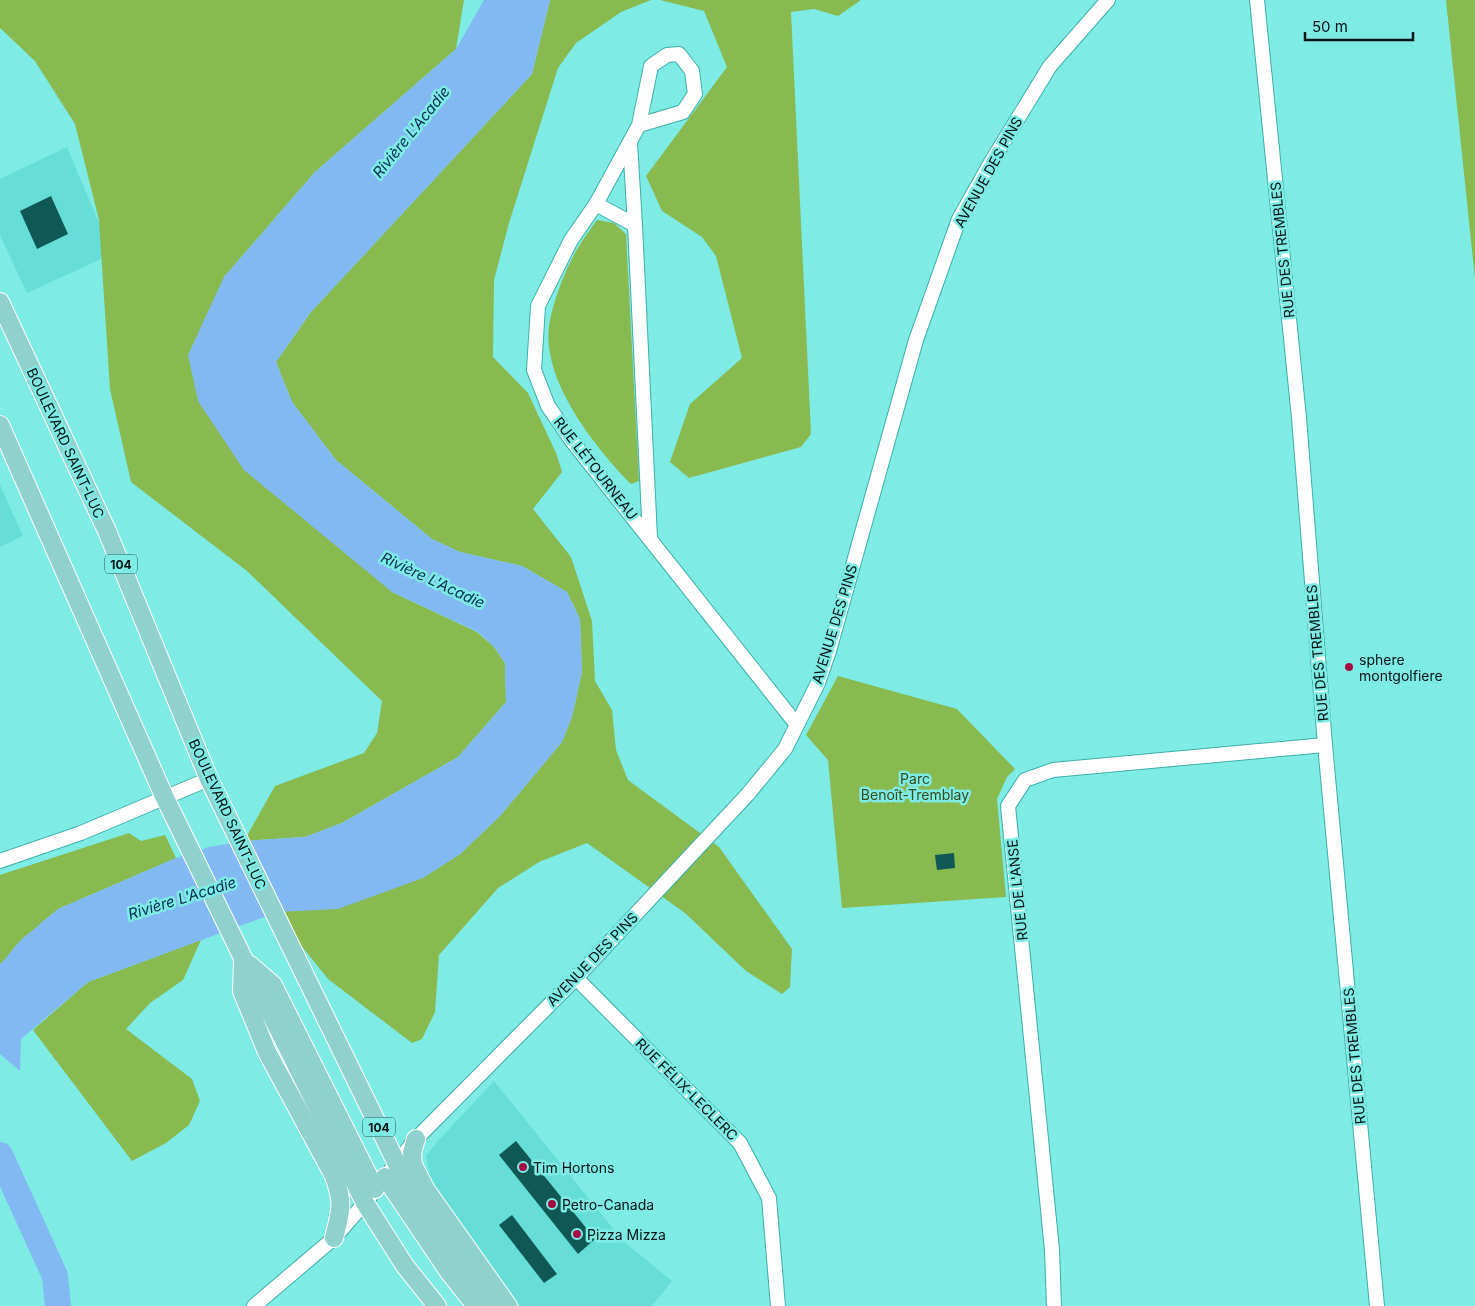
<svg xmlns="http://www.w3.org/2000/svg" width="1475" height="1306" viewBox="0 0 1475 1306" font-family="Inter,sans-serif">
<rect width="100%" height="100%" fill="#7eebe5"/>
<g fill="#66ded7">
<path d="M67,147L112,254L27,293L0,235V179Z"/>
<path d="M0,485L23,536L0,547Z"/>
<path d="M494,1081L623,1241L672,1281L652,1306H520L509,1293L431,1183L426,1156L437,1142Z"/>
</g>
<g fill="#88ba50">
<path d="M0,0H464L456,49L315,172L224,277L392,592L477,632L494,647L505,663L506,702L458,757L342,823L305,837L244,841L275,786L364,753L377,733L382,701L247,571L131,482L110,389L99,220L75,124L35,61L0,28Z"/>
<path d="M550,0H651L621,12L576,43L558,68L509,223L494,280L493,357L528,393L556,453L562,472L533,509L571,557L592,621L595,681L612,710L616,750L628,780L719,847L792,949L790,987L782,994L746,971L685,913L587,843L539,862L498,888L439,955L435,1012L422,1039L412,1043L328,979L287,928L278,912L459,855L500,816L562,742L572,717L582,672L580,619L567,592L522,566L460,552L432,539L336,460L292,402L276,362L311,312L532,74Z"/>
<path d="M660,0H861L838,16L814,9L791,12L811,434L801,447L689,478L670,462L690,404L742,358L716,256L702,237L662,211L646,176L727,67L704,11Z"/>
<path d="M1446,0H1475V279Z"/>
<path d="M597,220L614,223L626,234L639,481L631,484C595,447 542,381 549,326C553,301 564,273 576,251C582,240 590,230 597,220Z"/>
<path d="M838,676L957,709L1015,769L1007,777L997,799L1006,897L842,908L828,760L806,735Z"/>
<path d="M129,833L141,841L165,835L176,858L58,909L20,941L0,965V875Z"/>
<path d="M201,940L183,980L150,1003L126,1029L192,1079L200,1101L189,1125L166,1143L132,1161L33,1030L88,982Z"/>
</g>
<path fill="#83b9f2" d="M484,0H550L532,74L311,312L276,362L292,402L336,460L432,539L460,552L522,566L567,592L580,619L582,672L572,717L562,742L500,816L459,855L423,878L338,909L278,912L88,982L21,1039L20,1071L0,1054V965L20,941L58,909L176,858L209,847L244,841L305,837L342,823L458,757L506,702L505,663L494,647L478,632L392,592L244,470L198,401L188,355L224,277L315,172L456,49Z"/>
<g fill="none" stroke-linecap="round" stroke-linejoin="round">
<path stroke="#83b9f2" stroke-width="26" d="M0,1155L55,1276L58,1306"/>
</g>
<g fill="#0f5855">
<path d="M51,196L68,234L37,249L20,211Z"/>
<path d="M954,853L955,868L937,870L935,855Z"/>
<path d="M516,1141L595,1239L578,1254L499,1155Z"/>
<path d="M512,1215L557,1274L544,1283L499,1225Z"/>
</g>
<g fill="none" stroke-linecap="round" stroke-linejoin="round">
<defs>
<g id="minor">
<path d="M1257,0L1299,418L1325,745L1377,1306"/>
<path d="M639,125L683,112L695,94L692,71L679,54L667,55L651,66L639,125L596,204L571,240L538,306L534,370L548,406L572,441L797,725"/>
<path d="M630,143L635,225L650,538"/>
<path d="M596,204L635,225"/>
<path d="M0,861L81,833L209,779"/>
<path d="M576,978L740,1143L769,1198L778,1306"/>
<path d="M391,1170L416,1139L576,978L748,794L785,749L818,683L829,651L916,340L959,219L990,164L1050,66L1108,0"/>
<path d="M254,1306L334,1238L370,1197"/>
<path d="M1054,1306L1052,1250L1008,806L1025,780L1053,770L1325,745"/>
</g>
<g id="major">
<path d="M0,302L107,531L209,779L397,1164C425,1214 458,1260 493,1306"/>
<path d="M0,425L164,796L243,958L365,1203L405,1266L437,1306"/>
<path d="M243,961L242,991L267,1052L334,1176C344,1204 341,1210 334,1238"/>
<path d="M250,965L273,985L375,1189"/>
<path d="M416,1139L412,1153L413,1165L426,1190L508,1306"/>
<path d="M385,1177L449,1272L476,1306"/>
</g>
</defs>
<use href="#minor" stroke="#3cafa9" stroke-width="16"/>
<use href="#major" stroke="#fff" stroke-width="20"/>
<use href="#minor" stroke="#fff" stroke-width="14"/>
<use href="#major" stroke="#91d1cd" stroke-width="18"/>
</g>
<g fill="#a40a41" stroke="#7eebe5" stroke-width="2">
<circle cx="1349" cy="667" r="5"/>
<circle cx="523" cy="1167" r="5"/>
<circle cx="552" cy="1204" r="5"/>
<circle cx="577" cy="1234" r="5"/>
</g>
<g text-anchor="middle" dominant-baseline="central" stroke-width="5" stroke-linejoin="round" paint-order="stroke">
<g fill="#7eebe5" stroke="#265351" stroke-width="1">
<rect x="105" y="554.5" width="32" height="19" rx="4"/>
<rect x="363" y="1117.5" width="32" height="19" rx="4"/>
</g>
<g font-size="12" font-weight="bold" fill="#001211">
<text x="121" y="564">104</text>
<text x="379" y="1127">104</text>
</g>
<g font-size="14" fill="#001211" stroke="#7eebe5">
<text transform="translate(988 172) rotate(-61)">AVENUE DES PINS</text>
<text transform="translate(1282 250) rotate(-96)">RUE DES TREMBLES</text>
<text transform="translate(66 443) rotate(65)">BOULEVARD SAINT-LUC</text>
<text transform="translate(596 468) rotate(52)">RUE LÉTOURNEAU</text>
<text transform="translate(834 624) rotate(-73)">AVENUE DES PINS</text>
<text transform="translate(1317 653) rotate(-95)">RUE DES TREMBLES</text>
<text transform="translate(228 814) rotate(65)">BOULEVARD SAINT-LUC</text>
<text transform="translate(1017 890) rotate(-96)">RUE DE L'ANSE</text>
<text transform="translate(592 959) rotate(-46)">AVENUE DES PINS</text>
<text transform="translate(1354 1056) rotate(-95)">RUE DES TREMBLES</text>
<text transform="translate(687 1089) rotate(45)">RUE FÉLIX-LECLERC</text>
</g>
<g font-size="14" fill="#001211" stroke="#7eebe5" text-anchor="start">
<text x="1359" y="659">sphere<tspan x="1359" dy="16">montgolfiere</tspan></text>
<text x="533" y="1167">Tim Hortons</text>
<text x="562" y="1204">Petro-Canada</text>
<text x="587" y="1234">Pizza Mizza</text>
</g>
<g font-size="14" fill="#354b1a" stroke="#7eebe5">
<text x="915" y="778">Parc<tspan x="915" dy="16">Benoît-Tremblay</tspan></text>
</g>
<g font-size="15" font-style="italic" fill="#032d51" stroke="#7eebe5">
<text transform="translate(411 132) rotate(-51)">Rivière L'Acadie</text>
<text transform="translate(433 580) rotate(25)">Rivière L'Acadie</text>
<text transform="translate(182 898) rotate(-17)">Rivière L'Acadie</text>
</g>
</g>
<path d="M1305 32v8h108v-8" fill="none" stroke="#001211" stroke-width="2.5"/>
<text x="1312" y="32" font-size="15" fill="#001211" stroke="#7eebe5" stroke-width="4" paint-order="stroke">50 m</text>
</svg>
